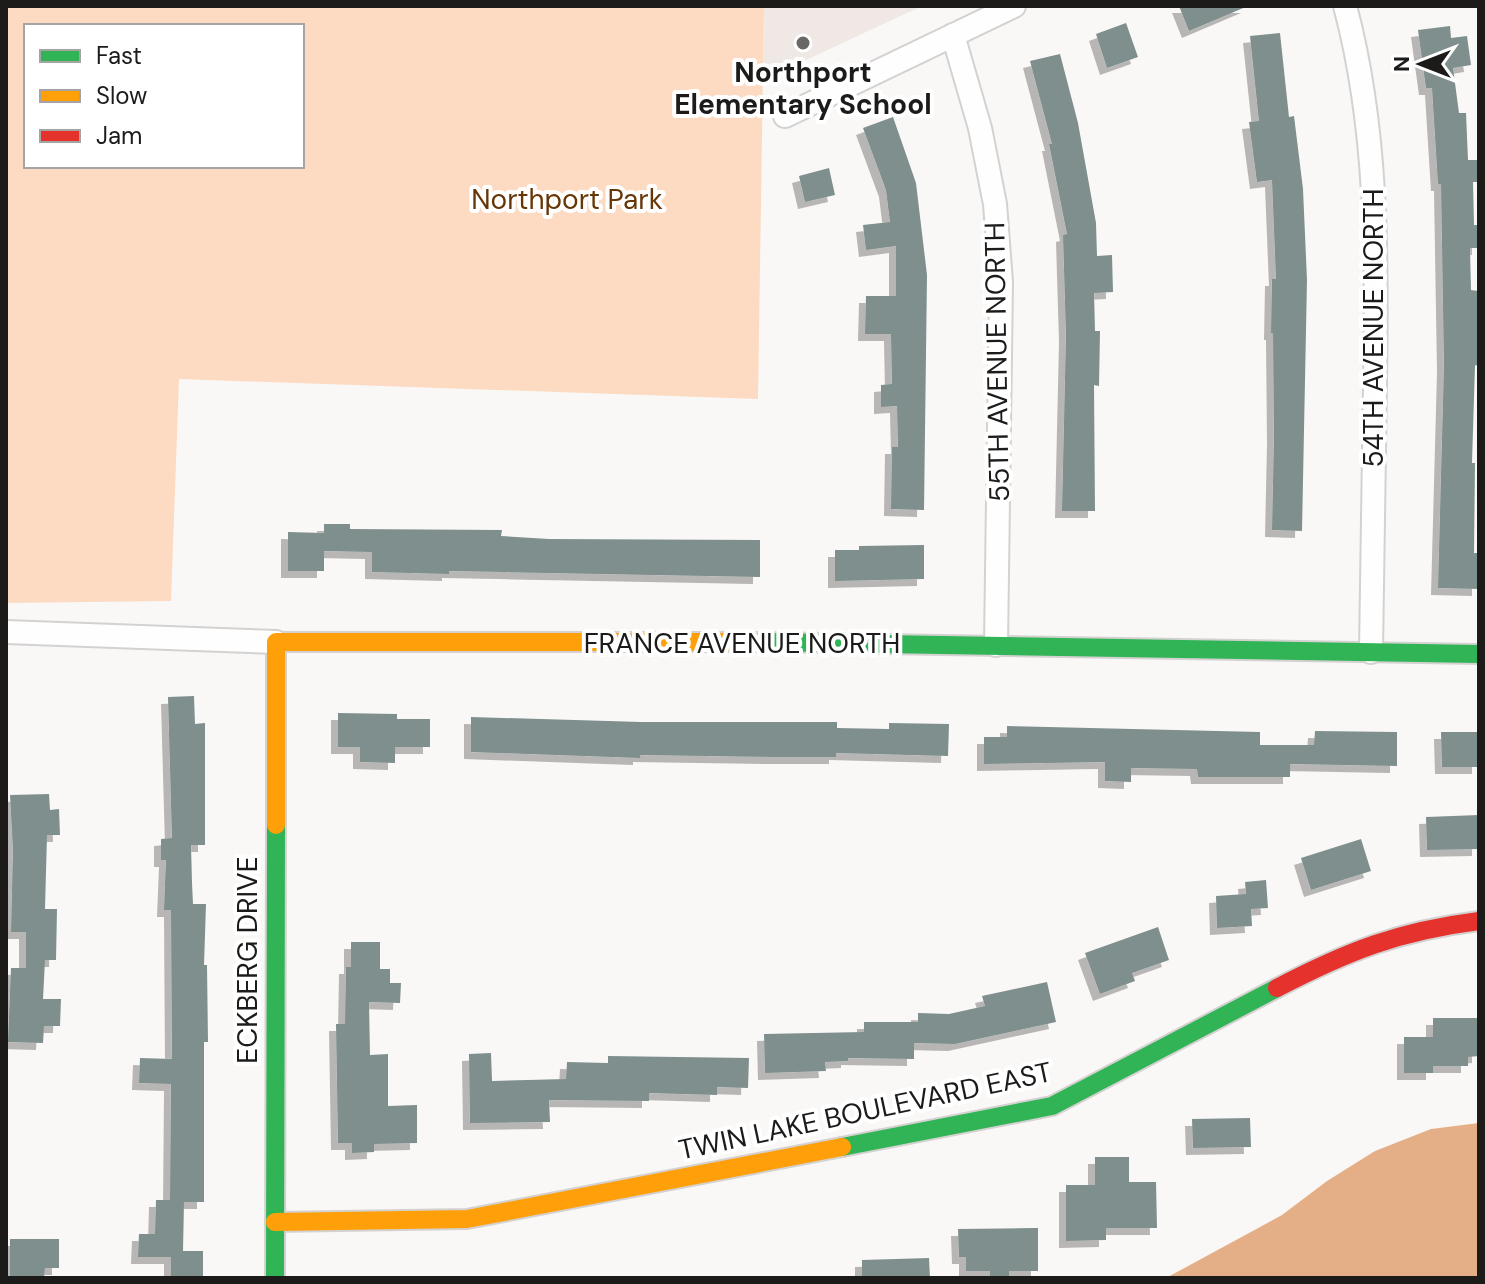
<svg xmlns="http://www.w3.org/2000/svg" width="1485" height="1284" viewBox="0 0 1485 1284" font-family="'DM Sans',sans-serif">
<defs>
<filter id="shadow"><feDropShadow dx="-7" dy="7" stdDeviation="0" flood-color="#0004"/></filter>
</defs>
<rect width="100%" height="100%" fill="#faf8f6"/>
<path fill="#efe8e5" d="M764,6H922L763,80Z"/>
<path fill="#fcdbc2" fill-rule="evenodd" d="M6,6H764L758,399L179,379L171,601L6,603ZM26,26H302V166H26Z"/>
<path fill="#e4af86" d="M1479,1123V1278H1166L1282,1215L1327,1181L1375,1151L1431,1129Z"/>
<g fill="#7f8f8e" filter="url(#shadow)">
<path d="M1179,6H1248L1189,31Z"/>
<path d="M1126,23L1138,57L1107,68L1096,34Z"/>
<path d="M1450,26L1451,38L1467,36L1471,65L1453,68L1459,113H1466L1468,160H1479V182H1473L1474,225H1479V248H1470L1471,290L1478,291L1479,366L1475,365L1472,463H1475L1474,553H1479V589L1438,588L1444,365L1441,184H1438L1432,88H1426L1418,30Z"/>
<path d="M1280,33L1289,117L1294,116L1303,189L1307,280L1302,531L1272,530L1274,437L1273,333H1271L1272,279H1276L1272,180L1257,182L1249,122L1259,121L1250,36Z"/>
<path d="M1060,54L1078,123L1096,223L1097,256L1112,255L1113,292L1094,293L1095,331H1100L1099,386L1094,385L1095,511H1062L1066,335L1063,235L1067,234L1049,144H1052L1030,61Z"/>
<path d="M893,117L916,183L927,275L924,510L891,509L892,447H898L897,406L881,407V385L892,384L891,334H865L866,296H896V246L866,250L863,225L890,222L886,190L863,128Z"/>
<path d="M829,168L835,195L805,202L799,176Z"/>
<path d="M324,524H350V529L502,530L501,536L549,539L760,540V577L449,571V574L372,572V552L324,551V571H288V532L324,533Z"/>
<path d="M924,545V579L835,581V550H859V546Z"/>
<path d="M194,696L195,724L205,723V845H191L192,883L193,904H206L204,965H207L208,1042H204V1202H184L183,1251H203V1278H171V1257H138L139,1234H155L156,1200H170L171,1084L139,1083L140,1058L172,1059L171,910H164L166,860H161V839L172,838L168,697Z"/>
<path d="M338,713L397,714V719H430V747H395V763L360,762V747H338Z"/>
<path d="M471,717L641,722H837V728L889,729V723L949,724L948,756L836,753V757H772L640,755V758L471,752Z"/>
<path d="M1007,726L1260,732V745H1314L1315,731L1397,732V766L1290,764V777H1198L1197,769L1131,768V782L1105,781V762L984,764V737H1007Z"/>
<path d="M1441,732H1479V767H1442Z"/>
<path d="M49,794L50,810L59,809L60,835H47L45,909H57L56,960H45L43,999H61L60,1026H44L43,1043L8,1042L11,968H26V932H11L13,850L10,795Z"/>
<path d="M1479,815V849L1427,850L1426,817Z"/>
<path d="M1361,839L1371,871L1311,890L1301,858Z"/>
<path d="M1266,880L1268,908L1251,909L1252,926L1217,928L1216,896L1246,894L1245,882Z"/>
<path d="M1158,927L1169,960L1132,973L1135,981L1100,994L1085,953Z"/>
<path d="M351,942H380V969H390V983H401L400,1003L369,1002L370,1055L388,1054V1106L417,1105V1143L374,1144V1152L352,1153V1143H338L336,1024H345L346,967H351Z"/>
<path d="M1047,982L1056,1022L955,1044L914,1043V1059L848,1058V1061L825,1062L826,1071L765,1073L764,1034L864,1032V1022H918V1013L949,1014L985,1006L982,996Z"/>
<path d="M1433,1018H1479V1056L1468,1057V1066H1433V1073H1404V1037H1433Z"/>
<path d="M491,1053L492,1081L566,1079L567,1062L608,1063V1056L749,1058L748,1088L717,1087V1095L649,1093V1101L549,1100L550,1122L470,1123L469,1054Z"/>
<path d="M1250,1118L1251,1147L1193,1148L1192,1119Z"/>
<path d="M1095,1157H1129V1182H1156L1157,1228H1106V1240L1066,1241V1185H1095Z"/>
<path d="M1038,1228V1271H1009V1278H990V1271H966V1257H959L958,1229Z"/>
<path d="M10,1239H59V1268H45L44,1278H10Z"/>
<path d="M929,1258L930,1278H862V1260Z"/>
</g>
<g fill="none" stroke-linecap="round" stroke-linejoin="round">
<defs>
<g id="street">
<path d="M1345,6C1378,129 1377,259 1375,385C1374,474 1372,563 1371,652"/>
<path d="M953,35L980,128L995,204L1001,282L996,645"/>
<path d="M785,116L1014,6"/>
<path d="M6,632L276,642"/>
</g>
<g id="fast">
<path d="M758,642L1479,654"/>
<path d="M842,1147L1052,1106L1277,988"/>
<path d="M275,1278L276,825"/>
</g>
<g id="slow">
<path d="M276,825V642H758"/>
<path d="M275,1222L467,1219L842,1147"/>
</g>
<path id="jam" d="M1277,988C1348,951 1399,931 1479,921"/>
</defs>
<use href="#street" stroke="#d4d2d1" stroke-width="26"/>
<use href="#fast" stroke="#d4d2d1" stroke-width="22"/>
<use href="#slow" stroke="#d4d2d1" stroke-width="22"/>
<use href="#jam" stroke="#d4d2d1" stroke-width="22"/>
<use href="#street" stroke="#fefefe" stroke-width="22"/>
<use href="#fast" stroke="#30b455" stroke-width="18"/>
<use href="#slow" stroke="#ff9f0a" stroke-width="18"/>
<use href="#jam" stroke="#e5322d" stroke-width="18"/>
</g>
<circle fill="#6a6867" stroke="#fff" stroke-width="3" cx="803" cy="43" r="8"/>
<g text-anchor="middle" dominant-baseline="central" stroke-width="8" stroke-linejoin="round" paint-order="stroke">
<g font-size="28" font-weight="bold" fill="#1c1b1a" stroke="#fff">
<text x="803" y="72">Northport<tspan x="803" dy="32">Elementary School</tspan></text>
</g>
<g font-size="28" fill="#663607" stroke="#fff">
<text x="567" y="199">Northport Park</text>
</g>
<g font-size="28" fill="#1c1b1a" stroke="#fff">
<text transform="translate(1373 328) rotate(-90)">54TH AVENUE NORTH</text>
<text transform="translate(997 362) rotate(-91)">55TH AVENUE NORTH</text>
<text x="742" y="643">FRANCE AVENUE NORTH</text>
<text transform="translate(247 960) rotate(-90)">ECKBERG DRIVE</text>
<text transform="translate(865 1111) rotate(-12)">TWIN LAKE BOULEVARD EAST</text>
</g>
</g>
<rect width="1485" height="1284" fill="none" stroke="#1c1b1a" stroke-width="16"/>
<rect x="24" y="24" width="280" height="144" fill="#ffffff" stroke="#a4a4a3" stroke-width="2"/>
<rect x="40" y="50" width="40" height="12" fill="#30b455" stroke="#a4a4a3" stroke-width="2"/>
<text x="96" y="64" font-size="24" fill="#1c1b1a">Fast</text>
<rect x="40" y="90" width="40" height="12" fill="#ff9f0a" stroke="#a4a4a3" stroke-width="2"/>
<text x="96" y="104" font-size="24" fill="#1c1b1a">Slow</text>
<rect x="40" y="130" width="40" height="12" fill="#e5322d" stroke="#a4a4a3" stroke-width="2"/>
<text x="96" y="144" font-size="24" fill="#1c1b1a">Jam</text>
<g transform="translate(1421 64) rotate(270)" stroke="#ffffff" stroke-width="6" paint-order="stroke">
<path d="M0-6L14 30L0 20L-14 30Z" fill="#1c1b1a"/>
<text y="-12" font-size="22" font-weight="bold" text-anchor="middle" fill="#1c1b1a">N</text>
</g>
</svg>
